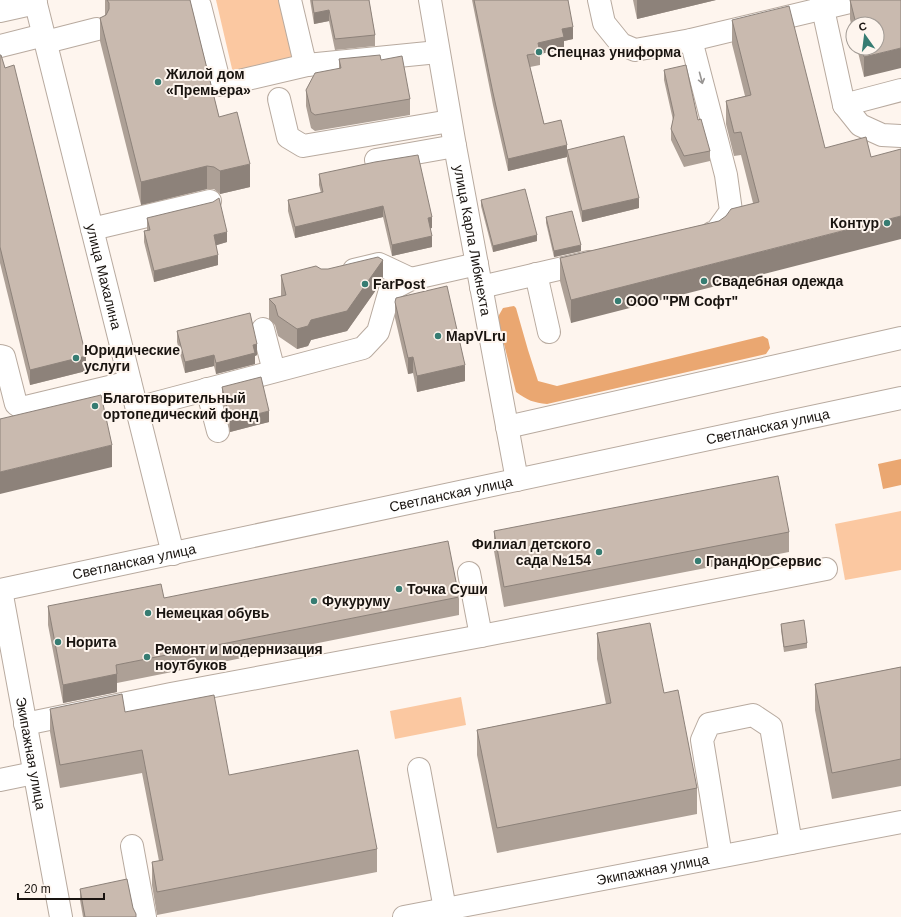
<svg xmlns="http://www.w3.org/2000/svg" width="901" height="917" viewBox="0 0 901 917" font-family="Arial,sans-serif">
<rect width="100%" height="100%" fill="#fef5ee"/>
<g fill="#fbc8a1">
<path d="M216,0H285L299,58L233,73Z"/>
<path d="M901,511V570L845,580L835,524Z"/>
<path d="M461,697L466,725L395,739L390,711Z"/>
</g>
<g fill="#eaa771">
<path d="M514,306L516,308L528,350L538,381L557,386L763,336L768,339L770,348L766,354L547,404C534,403 527,400 516,392L498,320L499,315L503,308Z"/>
<path d="M901,459V485L883,489L878,464Z"/>
</g>
<g fill="none" stroke-linecap="round" stroke-linejoin="round">
<defs>
<g id="minor">
<path id="s1" d="M35,0L173,554"/>
<path d="M290,0L303,55L307,65"/>
<path id="s2" d="M430,0L455,146L517,480"/>
<path d="M599,0L604,23L621,44L635,50L691,40L858,0"/>
<path d="M821,0L844,105L860,125L882,135L901,136"/>
<path d="M187,7L197,5L200,6L219,81L222,85L307,65L438,52"/>
<path d="M0,11L36,3"/>
<path d="M691,40L726,175L731,211L716,232L712,233"/>
<path d="M46,42L97,29"/>
<path d="M0,46L44,35"/>
<path d="M279,99L288,137L303,146L450,121"/>
<path d="M844,105L901,90"/>
<path d="M376,160L455,146"/>
<path d="M92,229L210,201"/>
<path d="M354,270L379,264L411,279"/>
<path d="M536,274L549,332"/>
<path d="M481,287L589,262"/>
<path d="M263,329L274,371"/>
<path d="M0,356L4,357L16,404L22,408L130,382"/>
<path d="M207,389L218,431"/>
<path d="M137,408L363,348L378,332L390,290L411,279L477,264"/>
<path d="M507,427L901,338"/>
<path d="M469,573L481,636"/>
<path id="s3" d="M1,590L61,917"/>
<path d="M25,724L171,694L481,636L826,569"/>
<path d="M419,769L445,909"/>
<path d="M0,780L34,773"/>
<path d="M132,846L145,917"/>
<path d="M721,856L702,740L709,724L753,715L771,727L791,843"/>
<path id="s4" d="M404,917L901,822"/>
</g>
<g id="major">
<path id="s5" d="M0,590L901,398"/>
</g>
</defs>
<use href="#minor" stroke="#b8aa9f" stroke-width="24"/>
<use href="#major" stroke="#b8aa9f" stroke-width="24"/>
<use href="#minor" stroke="#fff" stroke-width="22"/>
<use href="#major" stroke="#fff" stroke-width="22"/>
</g>
<g fill="#ada096">
<path d="M105,0H190L219,117L250,187L220,194L214,189H207L141,205L100,41V18L105,16Z"/>
<path d="M310,0H369L375,35V46L335,50L329,21L314,24Z"/>
<path d="M472,0H568L573,39L564,41V49L540,54V65L530,67L544,124L567,157L508,171L493,105Z"/>
<path d="M633,0H716L637,19Z"/>
<path d="M850,0H901L864,77L857,48H877V24H853V33L850,19Z"/>
<path d="M732,20L825,148L871,157L571,323L560,281V258L719,221L753,203L741,155L734,156L726,124V101L745,96L732,44Z"/>
<path d="M0,55L86,371L30,385L0,263Z"/>
<path d="M339,59L381,60L410,99V115L315,131L311,128L306,106V90L339,68Z"/>
<path d="M664,70L698,120L710,151V161L684,167L671,140V129L673,120L664,80Z"/>
<path d="M567,150L639,208L582,222L567,161Z"/>
<path d="M319,174L432,228H430L432,247L392,256L383,217L295,238L288,211V200L321,193L319,185Z"/>
<path d="M481,200L537,241L493,252L481,206Z"/>
<path d="M546,217L581,251L554,257L546,223Z"/>
<path d="M147,218L227,242L216,245L218,265L154,282L144,242V231L147,230Z"/>
<path d="M321,269L383,280L347,331L311,340L308,346L297,349L278,336L275,325L269,319V299L281,296V275Z"/>
<path d="M395,302L465,381L417,392L413,373L408,374L395,318Z"/>
<path d="M177,331L257,355L255,356V364L216,374L214,366L185,373L177,342Z"/>
<path d="M222,387L269,422L230,432L222,398Z"/>
<path d="M494,531L789,532V552L504,607L494,551Z"/>
<path d="M459,597V615L117,683V692L63,703L48,625V606L164,598Z"/>
<path d="M781,624L807,643V648L784,652L781,630Z"/>
<path d="M597,633L664,693L697,788V814L497,853L477,755V730L606,704L597,659Z"/>
<path d="M901,667V786L832,799L815,710V684Z"/>
<path d="M50,709L125,712L229,775L377,849V872L157,915L152,885V862L159,861L142,773L60,788L50,732Z"/>
<path d="M80,889L133,908L136,917H83L80,900Z"/>
</g>
<g fill="#8d827a">
<path d="M637,0H716L637,19Z"/>
<path d="M329,10V21L314,24V13Z"/>
<path d="M573,27V39L564,41V49L540,54L538,43L562,29Z"/>
<path d="M901,48V68L864,77V57Z"/>
<path d="M567,145V157L508,171V159Z"/>
<path d="M250,164V187L220,194V171Z"/>
<path d="M207,166V189L141,205V182Z"/>
<path d="M639,198V208L582,222V211Z"/>
<path d="M383,206V217L295,238V227Z"/>
<path d="M901,216V239L571,323V300Z"/>
<path d="M432,217V228L428,229V218Z"/>
<path d="M227,232V242L214,246V235Z"/>
<path d="M537,235V241L493,252V246Z"/>
<path d="M432,236V247L392,256V245Z"/>
<path d="M581,245V251L554,257V251Z"/>
<path d="M218,255V265L154,282V271Z"/>
<path d="M383,260V280L347,331L311,340L308,346L297,349V329L311,320Z"/>
<path d="M257,344V355L255,356V364L216,374V363L253,345Z"/>
<path d="M214,355V366L185,373V362Z"/>
<path d="M86,356V371L30,385V370Z"/>
<path d="M413,357V373L408,374V358Z"/>
<path d="M465,365V381L417,392V376Z"/>
<path d="M269,411V422L230,432V421Z"/>
<path d="M112,445V467L0,494V472Z"/>
<path d="M117,674V692L63,703V685Z"/>
</g>
<g fill="#c9baaf" stroke="#8d827a">
<path d="M107,0H190L219,117L237,112L250,164L220,171L214,167L207,166L141,182L100,18L106,15L109,9V3Z"/>
<path d="M312,0H369L375,35L335,39L329,10L314,13Z"/>
<path d="M474,0H568L573,27L562,29L564,37L538,43L540,53L527,55L544,124L561,120L567,145L508,159L493,93Z"/>
<path d="M850,0H901V48L864,57L862,48H877V24H856Z"/>
<path d="M789,6L825,148L866,137L871,157L901,149V216L571,300L560,258L719,221L726,216L731,209L759,202L741,132L734,133L726,101L751,95L732,20Z"/>
<path d="M0,55H1L5,68L14,65L86,356L30,370L0,247Z"/>
<path d="M380,55L381,60L402,56L410,99L315,115L311,112L306,90L315,73L341,68L339,59Z"/>
<path d="M686,65L698,120L701,119L710,151L684,156L671,129L674,115L664,70Z"/>
<path d="M624,136L639,198L582,211L567,150Z"/>
<path d="M418,155L432,217L428,218L432,236L392,245L383,206L295,227L288,200L323,192L319,174L375,162Z"/>
<path d="M525,189L537,235L493,246L481,200Z"/>
<path d="M219,198L227,232L214,235L218,255L154,271L144,231L150,230L147,218L213,202Z"/>
<path d="M572,211L581,245L554,251L546,217Z"/>
<path d="M378,257L383,260L347,311L311,320L308,326L297,329L278,316L275,305L269,299L286,295L281,275L316,266L321,269H328Z"/>
<path d="M447,286L465,365L417,376L413,357L408,358L395,302L396,298Z"/>
<path d="M250,313L257,344L253,345L255,353L216,363L214,355L185,362L177,331Z"/>
<path d="M261,377L269,411L230,421L222,387Z"/>
<path d="M101,395L112,445L0,472V419Z"/>
<path d="M778,476L789,532L504,587L494,531Z"/>
<path d="M448,541L459,597L116,665L117,674L63,685L48,606L161,584L164,598Z"/>
<path d="M804,620L807,643L784,647L781,624Z"/>
<path d="M650,623L664,693L678,690L697,788L497,828L477,730L611,703L597,633Z"/>
<path d="M901,667V759L832,773L815,684Z"/>
<path d="M122,694L125,712L214,695L229,775L358,750L377,849L157,892L152,862L163,860L142,750L60,765L50,709Z"/>
<path d="M127,879L133,908L136,914V917H85L80,889Z"/>
</g>
<defs><path id="oneway-shaft" d="M-6 0H5M1.5-3L5.5 0L1.5 3" fill="none" stroke-width="1.6" stroke-linecap="round" stroke-linejoin="round"/></defs>
<use stroke="#989593" href="#oneway-shaft" transform="translate(701 78) rotate(75)"/>
<g fill="#367c72" stroke="#fef5ee" stroke-width="1.5">
<circle cx="539" cy="52" r="4"/>
<circle cx="158" cy="82" r="4"/>
<circle cx="887" cy="223" r="4"/>
<circle cx="704" cy="281" r="4"/>
<circle cx="365" cy="284" r="4"/>
<circle cx="618" cy="301" r="4"/>
<circle cx="438" cy="336" r="4"/>
<circle cx="76" cy="358" r="4"/>
<circle cx="95" cy="406" r="4"/>
<circle cx="599" cy="552" r="4"/>
<circle cx="698" cy="561" r="4"/>
<circle cx="399" cy="589" r="4"/>
<circle cx="314" cy="601" r="4"/>
<circle cx="148" cy="613" r="4"/>
<circle cx="58" cy="642" r="4"/>
<circle cx="147" cy="657" r="4"/>
</g>
<g text-anchor="middle" dominant-baseline="central" stroke-width="4" stroke-linejoin="round" paint-order="stroke">
<g font-size="14" font-weight="bold" fill="#191410" stroke="#fef5ee" text-anchor="start">
<text x="547" y="52">Спецназ униформа</text>
<text x="166" y="74">Жилой дом<tspan x="166" dy="16">«Премьера»</tspan></text>
<text x="879" y="223" text-anchor="end">Контур</text>
<text x="712" y="281">Свадебная одежда</text>
<text x="373" y="284">FarPost</text>
<text x="626" y="301">ООО "РМ Софт"</text>
<text x="446" y="336">MapVLru</text>
<text x="84" y="350">Юридические<tspan x="84" dy="16">услуги</tspan></text>
<text x="103" y="398">Благотворительный<tspan x="103" dy="16">ортопедический фонд</tspan></text>
<text x="591" y="544" text-anchor="end">Филиал детского<tspan x="591" dy="16">сада №154</tspan></text>
<text x="706" y="561">ГрандЮрСервис</text>
<text x="407" y="589">Точка Суши</text>
<text x="322" y="601">Фукуруму</text>
<text x="156" y="613">Немецкая обувь</text>
<text x="66" y="642">Норита</text>
<text x="155" y="649">Ремонт и модернизация<tspan x="155" dy="16">ноутбуков</tspan></text>
</g>
<g font-size="14" fill="#191410" stroke="#fef5ee">
<text stroke="none"><textPath href="#s2" startOffset="244">улица Карла Либкнехта</textPath></text>
<text stroke="none"><textPath href="#s1" startOffset="285">улица Махалина</textPath></text>
<text stroke="none"><textPath href="#s5" startOffset="785">Светланская улица</textPath></text>
<text stroke="none"><textPath href="#s5" startOffset="461">Светланская улица</textPath></text>
<text stroke="none"><textPath href="#s5" startOffset="137">Светланская улица</textPath></text>
<text stroke="none"><textPath href="#s3" startOffset="166">Экипажная улица</textPath></text>
<text stroke="none"><textPath href="#s4" startOffset="253">Экипажная улица</textPath></text>
</g>
</g>
<g transform="translate(865 36) rotate(346)"><circle r="19" fill="#fef5ee" stroke="#a29b95"/>
<path d="M0-3L7 15L0 10L-7 15Z" fill="#367c72"/>
<text y="-6" font-size="11" font-weight="bold" text-anchor="middle" fill="#191410">С</text>
</g>
<path d="M18 893v6h86v-6" fill="none" stroke="#191410" stroke-width="2"/>
<text x="24" y="893" font-size="12" fill="#191410" stroke="#fef5ee" stroke-width="3" paint-order="stroke">20 m</text>
</svg>
